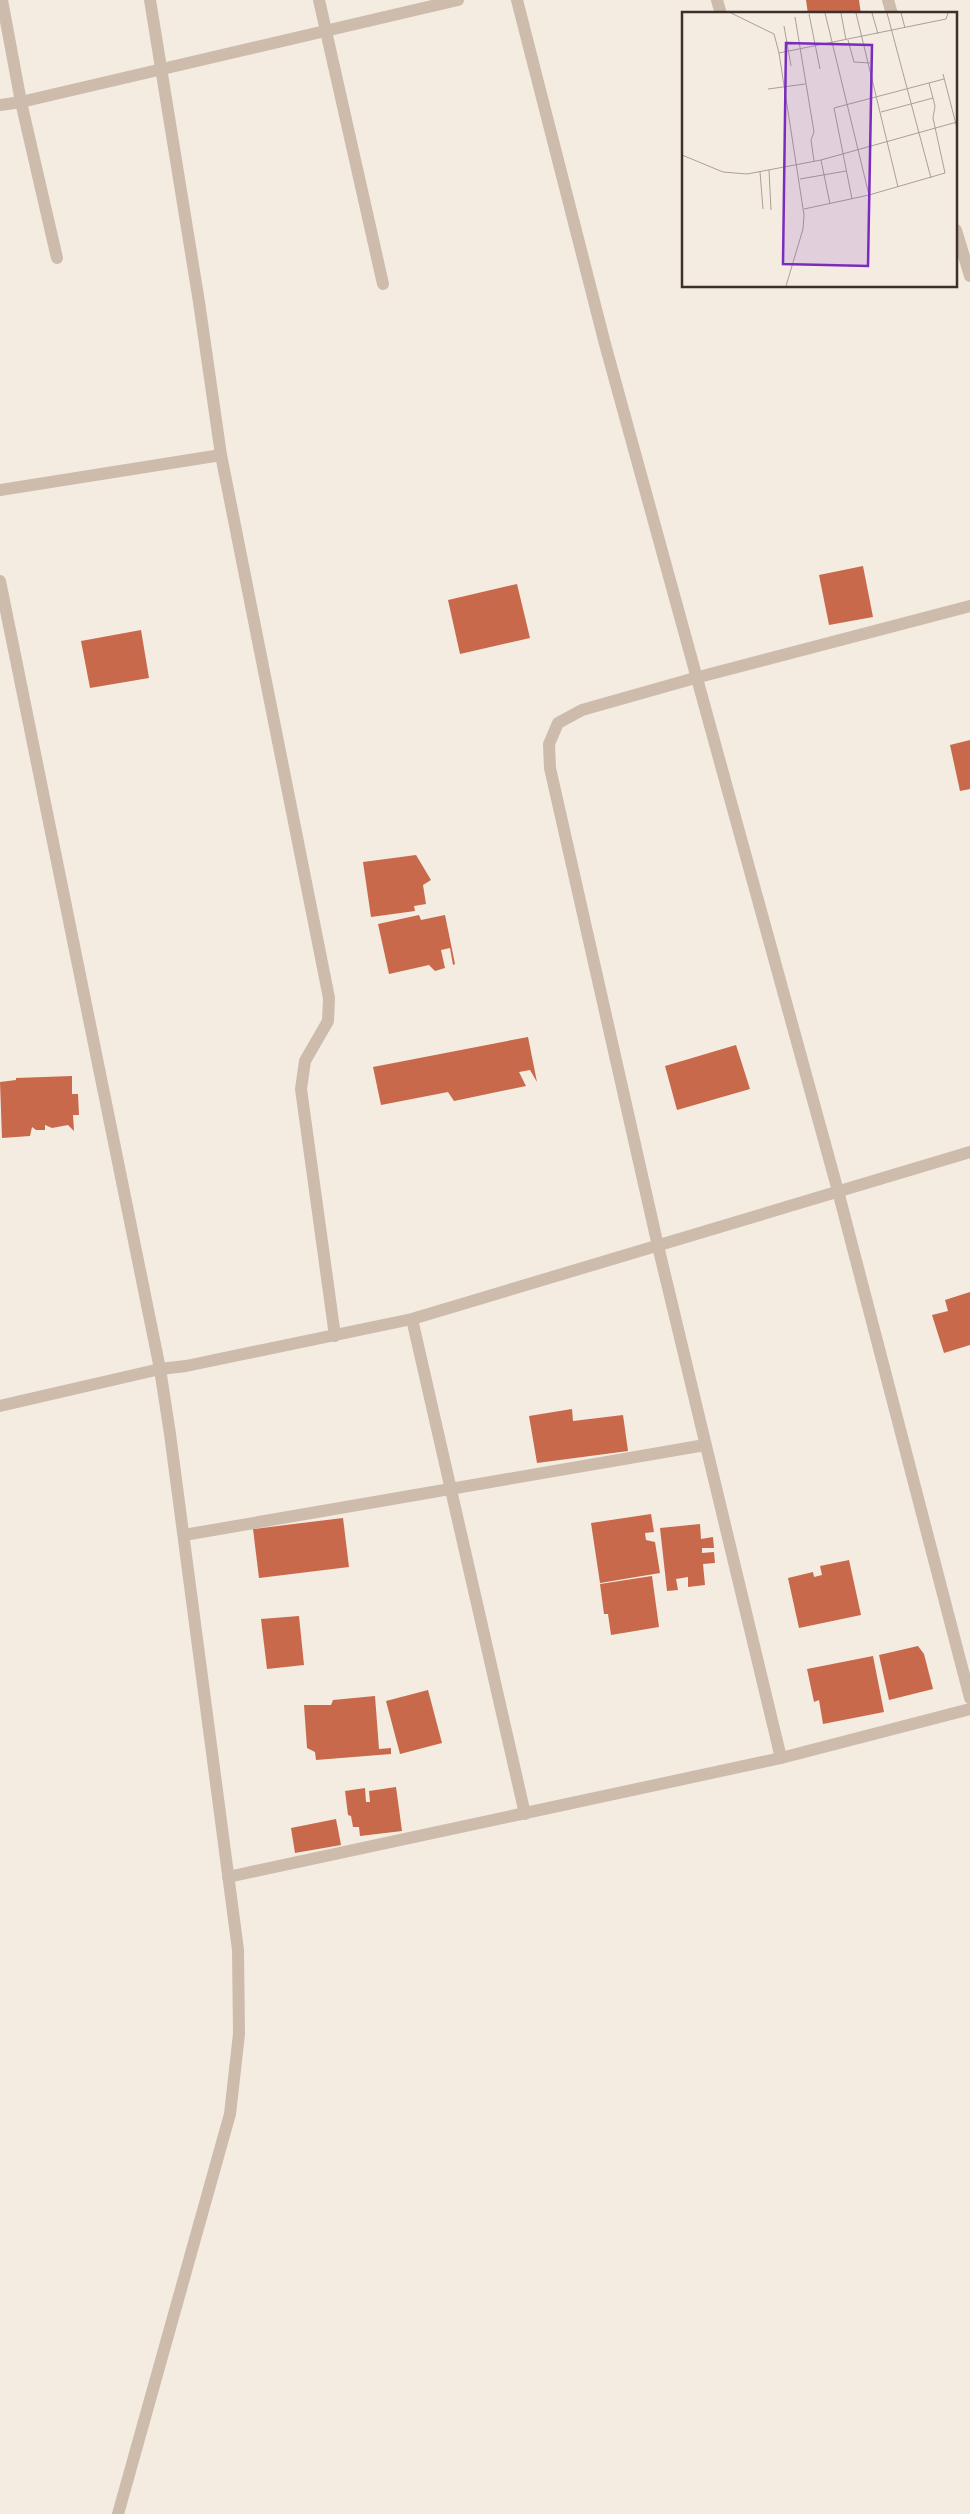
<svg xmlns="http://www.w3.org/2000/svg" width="970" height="2514" viewBox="0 0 970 2514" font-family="'Golos Text',sans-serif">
<rect width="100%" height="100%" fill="#f4ebe1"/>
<g fill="#c8694b">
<path d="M806,0H859L861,14H808Z"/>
<path d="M863,566L873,617L829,625L819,575Z"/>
<path d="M517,584L530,638L460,654L448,600Z"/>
<path d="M141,630L149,678L90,688L81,641Z"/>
<path d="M970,740V789L960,791L950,745Z"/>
<path d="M416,855L431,880L423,885L426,904L414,906L415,911L371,917L363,862Z"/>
<path d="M419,915L421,920L445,915L455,964L453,965L450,948L441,950L445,968L435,971L429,965L389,974L378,924Z"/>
<path d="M528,1037L537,1082L530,1070L519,1072L526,1086L454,1101L448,1092L381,1105L373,1067Z"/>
<path d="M736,1045L750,1089L677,1110L665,1066Z"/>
<path d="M72,1076V1094H78L79,1115H73L74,1131L68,1125L52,1128L45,1125V1130H36L32,1127L30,1136L2,1138L0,1082L16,1080V1078Z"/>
<path d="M970,1292V1345L944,1353L932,1315L948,1311L945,1300Z"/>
<path d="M572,1409L573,1421L623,1415L628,1451L537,1463L529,1416Z"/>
<path d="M651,1514L654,1532L645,1533L646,1540L655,1542L660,1573L600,1583L591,1523Z"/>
<path d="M343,1518L349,1567L259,1578L253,1529Z"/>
<path d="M700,1524L701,1539L713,1537L714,1548H702V1553L714,1552L715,1563L703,1564L705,1585L688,1587V1577L676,1579L678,1590L667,1591L660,1528Z"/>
<path d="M849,1560L861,1615L799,1628L788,1578L813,1572L814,1577L822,1575L820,1566Z"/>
<path d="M652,1576L659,1627L611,1635L608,1614H604L600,1584Z"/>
<path d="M299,1616L304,1665L267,1669L261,1619Z"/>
<path d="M918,1646L924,1654L933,1689L889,1700L879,1655Z"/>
<path d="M873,1656L884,1712L823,1724L819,1700L814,1702L807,1669Z"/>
<path d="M428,1690L442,1743L400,1754L386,1701Z"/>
<path d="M375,1696L379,1749L391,1748V1754L316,1760L315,1752L307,1748L304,1705H331L333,1700Z"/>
<path d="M396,1787L402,1831L360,1836L359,1827H353L351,1816L348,1815L345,1791L365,1788L366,1802H370L369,1791Z"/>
<path d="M336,1819L341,1845L295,1853L291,1828Z"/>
</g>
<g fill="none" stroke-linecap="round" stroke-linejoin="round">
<g stroke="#cdbbac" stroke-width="12">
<path d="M2,0L21,102L57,258"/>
<path d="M150,0L199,302L221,455L329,998L328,1021L305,1061L301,1089L335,1336"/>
<path d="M319,0L383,284"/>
<path d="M517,0L605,344L838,1191L970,1698"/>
<path d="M717,0L721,14"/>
<path d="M888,0L892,14"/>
<path d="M0,105L21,102L458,0"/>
<path d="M956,230L970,276"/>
<path d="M0,490L221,455"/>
<path d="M0,581L160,1369L170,1434L238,1950L239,2034L230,2114L118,2514"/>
<path d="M412,1319L525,1814"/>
<path d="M184,1535L705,1445"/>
<path d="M781,1758L658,1246L550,768L549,744L558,723L582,710L695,678L970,606"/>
<path d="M228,1877L781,1758L970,1709"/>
</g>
<path stroke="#cdbbac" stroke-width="12" d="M0,1406L160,1369L186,1366L412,1319L970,1152"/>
</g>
<g transform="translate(682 12)">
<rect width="275" height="275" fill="#f4ebe1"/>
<path fill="none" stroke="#aaa098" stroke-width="1" d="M49,1L92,22L97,41L122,203L121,217L104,274M143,1L187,183M159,1L164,28M174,1L216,175M190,1L196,22M205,1L249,166M219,1L223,16M127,2L138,57M113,5L132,120L129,128L132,149M102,14L109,54M166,28L172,50L188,51M97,41L264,7L266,1M261,62L275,116M86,77L123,72M199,100L251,86M0,143L41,160L65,162L139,148L275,110M139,148L148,192M87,158L89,198M78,160L81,197M118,167L164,159M170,187L152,96L262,67M122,197L187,183L263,161L251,106L253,94L247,71"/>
<path fill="#7b2cbf" fill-opacity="0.15" stroke="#7b2cbf" stroke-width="2.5" d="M104,31L190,33L186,254L101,252Z"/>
<rect width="275" height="275" fill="none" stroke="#3b302b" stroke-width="2.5"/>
</g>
</svg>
